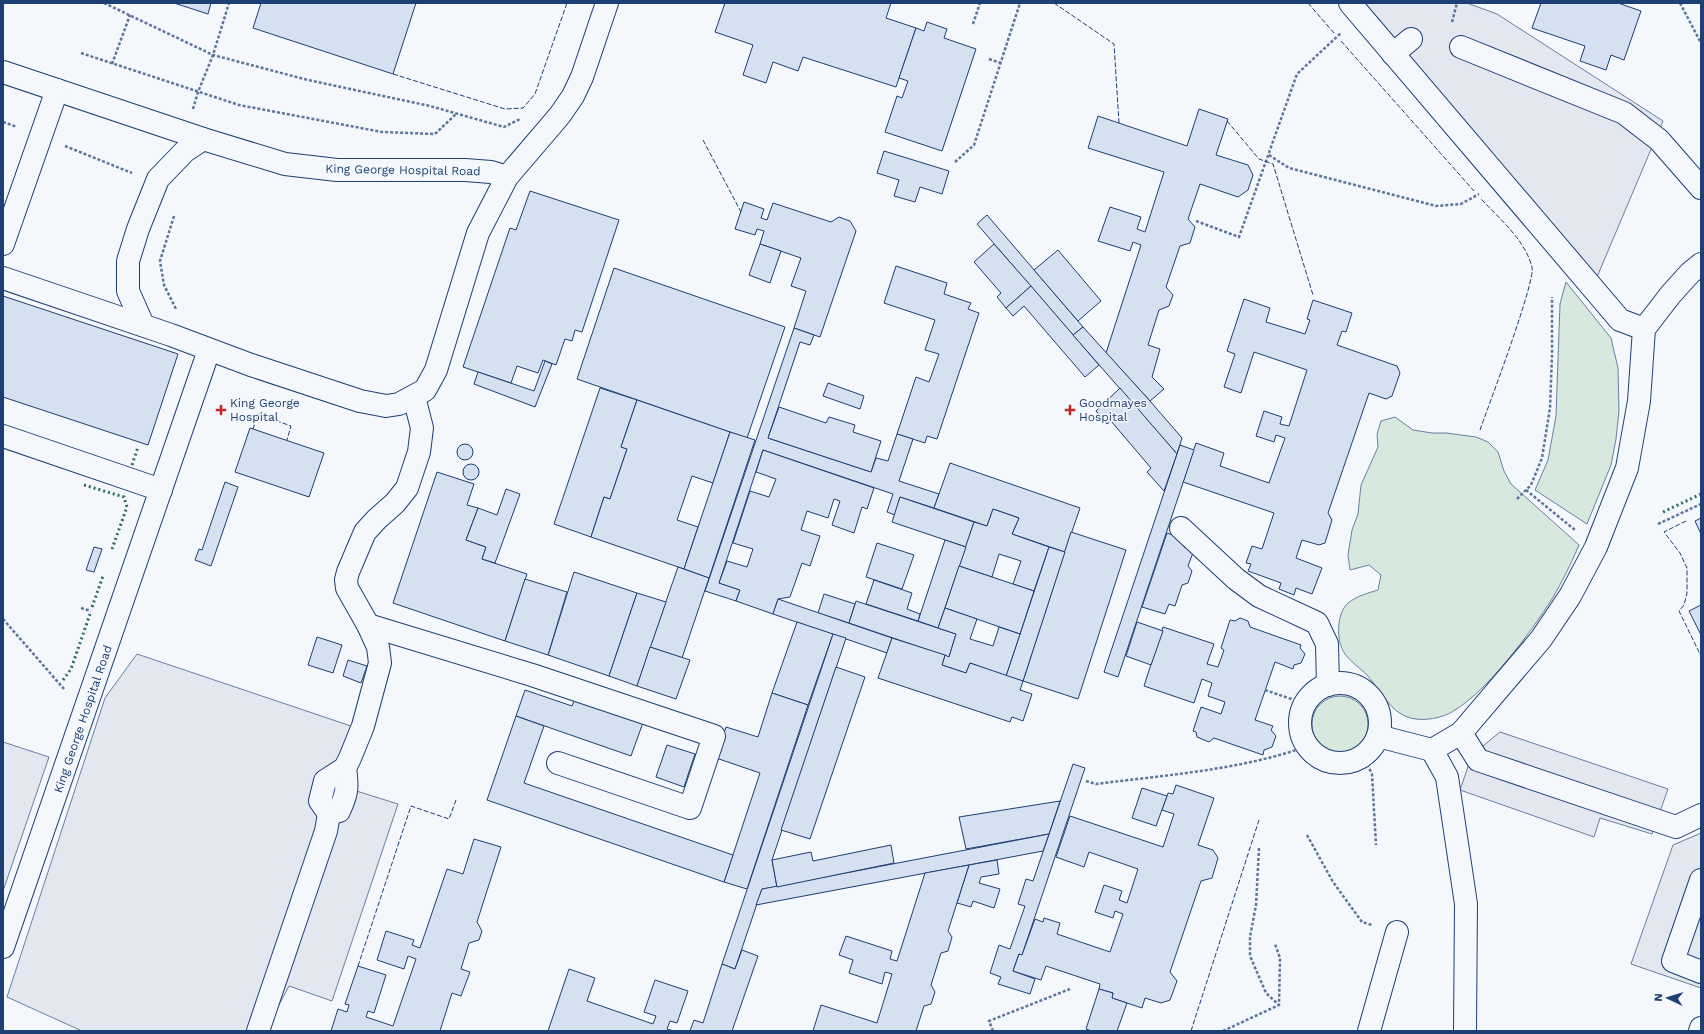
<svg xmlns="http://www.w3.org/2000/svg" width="1704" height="1034" viewBox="0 0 1704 1034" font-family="'Work Sans',sans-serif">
<rect width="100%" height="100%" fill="#f4f7fb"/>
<g fill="#d7e8df" stroke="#687fa3">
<path d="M1566,282L1611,338L1618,368L1619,411L1616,439L1611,465L1587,524L1535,490L1548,460L1556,416L1560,304Z"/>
<path d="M1395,417L1413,430L1432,433H1446L1476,437L1488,442L1498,452L1504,471L1511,484L1579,545C1571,564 1562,582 1552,599C1531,632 1488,690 1455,710C1448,715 1438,718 1429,719C1394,723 1386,697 1367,675C1360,668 1352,663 1345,654C1336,642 1336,614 1348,603C1357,596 1368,593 1378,590L1381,575L1369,565L1350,570L1348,555L1352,530L1358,514L1361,485L1378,447L1377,434L1381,421Z"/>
<circle cx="1340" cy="724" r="28"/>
</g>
<g fill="#e3e8f0" stroke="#687fa3">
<path d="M1365,3H1467L1497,14L1663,121L1597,277Z"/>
<path d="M137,654L351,726L334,784L398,804L332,1001L289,986L265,1031H82L7,997L105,698Z"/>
<path d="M1500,732L1668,789L1652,834L1600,818L1594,837L1460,790L1472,755Z"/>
<path d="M3,742L49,757L3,891Z"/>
<path d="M1701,833V988L1631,964L1673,845Z"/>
</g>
<g fill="#d5e0f0" stroke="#1d3f73">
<path d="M174,3H211L208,14Z"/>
<path d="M261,3H416L393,74L253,28Z"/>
<path d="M725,3H891L886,18L916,28L896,87L803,57L798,71L773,62L766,83L743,75L753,45L715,32Z"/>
<path d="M1541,3H1618L1641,11L1624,60L1611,55L1606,70L1580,61L1585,46L1532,28Z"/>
<path d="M927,22L947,29L944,38L976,49L942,151L885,132L897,96L902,98L908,81L899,78L916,28L924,31Z"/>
<path d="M1199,109L1228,119L1216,155L1248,165L1253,175L1248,190L1238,197L1200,184L1188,219L1195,227L1190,243L1180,246L1166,287L1173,295L1169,306L1159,310L1148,345L1160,349L1152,377L1164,389L1150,401L1106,353L1141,245L1133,242L1130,251L1098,241L1110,207L1141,217L1137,229L1145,232L1164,172L1088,148L1098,116L1187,146Z"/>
<path d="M884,151L949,171L942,194L920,187L915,202L894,196L899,180L877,173Z"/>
<path d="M530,191L619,220L582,332L575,330L572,341L565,339L556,365L543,360L538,373L517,366L511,383L463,367L510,228L516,230Z"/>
<path d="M744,202L764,209L761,218L767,220L773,203L831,222L839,217L850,221L856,231L820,337L794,328L806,291L791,286L801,258L760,244L764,231L757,229L755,235L735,229Z"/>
<path d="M987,215L1083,327L1073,335L977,224Z"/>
<path d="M760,244L781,251L770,283L749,275Z"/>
<path d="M994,244L1031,286L1006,308L997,297L1001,293L974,262Z"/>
<path d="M1058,250L1101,301L1078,321L1034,270Z"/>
<path d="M896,266L947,283L944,294L971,303L968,309L979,313L937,439L927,436L925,443L897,434L916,377L929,382L939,354L925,350L935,320L884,303Z"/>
<path d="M614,268L785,327L747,438L577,379Z"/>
<path d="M1031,286L1099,365L1085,377L1024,306L1013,316L1006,308Z"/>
<path d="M3,296L178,354L148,445L3,397Z"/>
<path d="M1244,299L1270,308L1266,322L1305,334L1310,320L1307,319L1313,300L1352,313L1346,332L1342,331L1337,345L1397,366L1400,373L1392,396L1386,399L1369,393L1328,513L1332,520L1325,543L1319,545L1302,540L1296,558L1322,568L1312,594L1296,588L1294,595L1279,589L1281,583L1248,571L1251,564L1246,563L1252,546L1262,549L1274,513L1183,482L1196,443L1224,453L1220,466L1269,483L1285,438L1276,435L1274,442L1256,436L1264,411L1282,417L1280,424L1289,426L1307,370L1254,352L1241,393L1224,387L1235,354L1227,351Z"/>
<path d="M1083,327L1150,401L1182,438L1177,454L1073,335Z"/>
<path d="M794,328L814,335L810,345L800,342L768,438L871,472L876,458L888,461L897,434L913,439L899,481L939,494L934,508L900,497L895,515L887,512L893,494L763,450L719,583L740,590L736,601L705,591Z"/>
<path d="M545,361L552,364L535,407L474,384L478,372L534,391Z"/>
<path d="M828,383L864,396L860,409L823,396Z"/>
<path d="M600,388L637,400L621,447L627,449L610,499L604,497L591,537L554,524Z"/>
<path d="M1120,388L1177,454L1164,491L1147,472L1151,468L1111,421L1107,424L1096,411Z"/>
<path d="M637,400L730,432L713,483L692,476L677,520L698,527L684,569L591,537L604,497L610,499L627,449L621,447Z"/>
<path d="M779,407L826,423L829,417L855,425L853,432L881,441L871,472L768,438Z"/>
<path d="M250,428L324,453L309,497L235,472Z"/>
<path d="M730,432L755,440L709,578L684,569Z"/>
<circle cx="465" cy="452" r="8"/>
<path d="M1180,445L1194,450L1118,677L1104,672Z"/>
<path d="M763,450L874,488L867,509L862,507L854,533L832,525L840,501L834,499L828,518L807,511L801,530L820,536L810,566L802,563L790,597L778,599L773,614L736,601L740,590L719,583L727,561L747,567L753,549L733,543L750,491L769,497L776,479L756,472Z"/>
<path d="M950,463L1080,508L1065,552L1012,534L1019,518L993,509L987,526L934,508Z"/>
<circle cx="471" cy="472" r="8"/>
<path d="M437,472L474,484L467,505L478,508L466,540L486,547L482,559L527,574L505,641L393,603Z"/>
<path d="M225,482L238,487L211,566L195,560L199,549L202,550Z"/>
<path d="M506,489L520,494L495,563L482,559L486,547L466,540L478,508L497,515Z"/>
<path d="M900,497L974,522L966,547L892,522Z"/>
<path d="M993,509L1019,518L1012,534L1049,547L1034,591L1013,584L1021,561L999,554L992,577L959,566L974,522L987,526Z"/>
<path d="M1701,518V534L1695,521Z"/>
<path d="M1071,532L1126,550L1078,699L1023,681Z"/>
<path d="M1167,533L1187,540L1184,547L1194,550L1188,566L1192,571L1188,583L1182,585L1175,606L1169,604L1165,614L1142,607Z"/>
<path d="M945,540L966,547L938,628L918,621Z"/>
<path d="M877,543L914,555L902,589L866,577Z"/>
<path d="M94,547L102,549L94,572L86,570Z"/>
<path d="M1049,547L1065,552L1023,681L1006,676Z"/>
<path d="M959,566L1034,591L1020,634L945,608Z"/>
<path d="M678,567L709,578L682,658L650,647Z"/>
<path d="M574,572L637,593L609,676L548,655Z"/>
<path d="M525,579L567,592L548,655L505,641Z"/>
<path d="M874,580L912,593L907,609L920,614L918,621L866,604Z"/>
<path d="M637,593L666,602L637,686L609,676Z"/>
<path d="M824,594L855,604L849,623L818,613Z"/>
<path d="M778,599L892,638L887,653L773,614Z"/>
<path d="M856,601L956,634L949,657L849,623Z"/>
<path d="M1701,605V635L1689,611Z"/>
<path d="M945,608L977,619L970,639L993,646L999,627L1020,634L1006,676L970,663L966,673L942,665L945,655L949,657L956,634L938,628Z"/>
<path d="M1240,618L1248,621L1250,627L1301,645L1300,648L1305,654L1301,663L1294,665L1293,669L1275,662L1255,720L1273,726L1271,730L1276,736L1272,747L1264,750L1263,755L1214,738L1209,742L1197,737L1196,732L1193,731L1201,707L1221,714L1225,702L1208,696L1212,683L1202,679L1194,703L1144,686L1163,627L1214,644L1207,664L1218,667L1224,650L1221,648L1230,620L1235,621Z"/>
<path d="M797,622L833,634L808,705L772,693Z"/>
<path d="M1137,622L1163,631L1151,665L1126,656Z"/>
<path d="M833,634L846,638L772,860L777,887L762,889L735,969L722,964Z"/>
<path d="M317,637L342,645L333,673L308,665Z"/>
<path d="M892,638L945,655L942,665L966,673L970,663L1023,681L1020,690L1032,694L1023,721L1012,717L1010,722L878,678Z"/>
<path d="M650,647L690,660L676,699L637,686Z"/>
<path d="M348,660L367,666L361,683L343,676Z"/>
<path d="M836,667L865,677L810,839L781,830Z"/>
<path d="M525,690L572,706L577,694L645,717L631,756L516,716Z"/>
<path d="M772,693L808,705L747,889L724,882L760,773L716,758L726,727L758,737Z"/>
<path d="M516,716L544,726L524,783L733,855L724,882L487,800Z"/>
<path d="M667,745L695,754L684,787L656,777Z"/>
<path d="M1073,764L1085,768L1022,955L1019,954L1013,971L1035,979L1030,994L998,984L1001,977L990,973L999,945L1010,949L1025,906L1018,904L1026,879L1033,881Z"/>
<path d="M1176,785L1214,798L1198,845L1213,850L1218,858L1212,878L1201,881L1170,972L1177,981L1170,1000L1161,1003L1145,998L1142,1008L1112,998L1113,993L1099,989L1100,984L1046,966L1041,980L1013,971L1019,954L1022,955L1035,919L1043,922L1044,918L1060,923L1057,934L1110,952L1123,914L1115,911L1113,918L1095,912L1104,885L1122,891L1119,900L1127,903L1138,869L1089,852L1084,867L1056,857L1070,816L1163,847L1174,814L1162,810L1168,793L1173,794Z"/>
<path d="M1142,788L1167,796L1156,826L1132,818Z"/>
<path d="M1060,801L1049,834L966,849L959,817Z"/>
<path d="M1049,834L1043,851L756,905L762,889Z"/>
<path d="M474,839L501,847L477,922L482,931L479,940L469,943L461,969L470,972L461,996L452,993L440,1031H331L338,1009L347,1012L349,1005L345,1004L358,966L386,975L374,1013L368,1011L366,1017L393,1026L416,959L408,956L404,969L377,960L386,931L414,940L412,945L420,948L447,869L463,874Z"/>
<path d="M891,845L894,863L777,887L772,860L811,852L813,861Z"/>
<path d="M997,860L999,874L981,877L979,883L1000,889L994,908L973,901L971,907L957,903L969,865Z"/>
<path d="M969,865L948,931L952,937L948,951L941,953L931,985L935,992L931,1004L924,1006L916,1031H813L821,1005L877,1023L892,974L885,972L882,984L849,973L853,960L839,955L846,936L892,951L890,959L897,961L925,873Z"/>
<path d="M742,950L758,956L732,1031H690L694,1020L703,1023L722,964L735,969Z"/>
<path d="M569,969L595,978L587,1001L653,1024L656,1016L644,1012L655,980L688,991L677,1023L670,1021L667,1029L674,1031H548Z"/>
<path d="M1099,989L1113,993L1112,998L1127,1003L1117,1031H1092L1086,1029Z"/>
</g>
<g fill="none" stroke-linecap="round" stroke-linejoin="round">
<defs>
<g id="minor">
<path d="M1350,3L1620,320L1644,329"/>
<path d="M1461,47L1624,113L1659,140L1701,188"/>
<path d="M1393,54L1411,39"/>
<path d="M3,72L203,139L285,164L337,170H465L491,172L507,177"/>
<path d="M3,244L57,90"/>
<path d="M3,278L171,335L251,365L360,401L386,406L399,404L425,390L436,370L478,233L507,177L560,115L573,96L582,77L607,3"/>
<path d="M143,325L128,291V261L138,229L158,179L185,151L203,139"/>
<path d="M3,436L161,490"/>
<path d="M1181,528L1236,579L1259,596L1317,623L1327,644L1328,685"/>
<path d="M368,625L532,675L714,736L690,808L558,763"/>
<circle cx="1340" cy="723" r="40"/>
<path d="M1461,733L1478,760L1676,827L1701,815"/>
<path d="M1378,736L1432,750L1461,733L1541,639L1570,596L1596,547L1627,468L1639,401L1644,329L1671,294L1690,273L1701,264"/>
<path d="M1432,750L1447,777L1466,904L1465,1031"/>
<path d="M329,814L339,811C347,794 348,787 345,768"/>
<path d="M1701,880L1673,961L1701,972"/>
<path d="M3,947L209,350"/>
<path d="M258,1031L326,831L329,814L320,801L325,781L345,768L350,758L363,726L380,663L378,647L368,625L347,588L346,580L348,572L365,532L377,519L395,503L407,488L419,452L422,428L414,397"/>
<path d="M1369,1031L1397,932"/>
<path d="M1700,1031L1701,1028"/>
</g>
</defs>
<use href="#minor" stroke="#1d3f73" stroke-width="24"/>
<g stroke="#5e769c" stroke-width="2.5" stroke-dasharray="3 2" stroke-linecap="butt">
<path d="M104,3L213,55L308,80L430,106L504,127L520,119"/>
<path d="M1680,3L1701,43"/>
<path d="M1452,22L1457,3"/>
<path d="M973,24L980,3"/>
<path d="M81,53L239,105L382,132L435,134L456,114"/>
<path d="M989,59L1001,63"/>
<path d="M112,64L130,15"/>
<path d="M193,109L198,92L213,55L229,3"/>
<path d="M3,122L17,127"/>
<path d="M65,146L132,173"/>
<path d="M1269,155L1289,168L1436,206L1461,204L1479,194"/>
<path d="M955,162L974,145L1020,3"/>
<path d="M174,216L160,261L164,285L176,309"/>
<path d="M1196,221L1239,237L1297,74L1341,33"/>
<path d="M1526,490L1575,530"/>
<path d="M1517,499L1531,485L1542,458L1550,408L1552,355V297"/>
<path d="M1658,524L1701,504"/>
<path d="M81,608L91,611"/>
<path d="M3,619L64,689"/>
<path d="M1265,690L1306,704"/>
<path d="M1365,760L1372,774L1376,845"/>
<path d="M1086,781L1096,784C1166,775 1241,770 1308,746"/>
<path d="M1307,835L1333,882L1362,922L1372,925"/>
<path d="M1259,848L1256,905L1250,937V956L1266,993L1279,1005"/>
<path d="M993,1031L989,1021L1070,989"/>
<path d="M1223,1031L1279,1005L1280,958L1275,944"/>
</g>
<use href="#minor" stroke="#f4f7fb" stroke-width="22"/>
<g stroke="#2c6c60" stroke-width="3" stroke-dasharray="2 3" stroke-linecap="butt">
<path d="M132,465L138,447"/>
<path d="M84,485L124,497L127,507L112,549"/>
<path d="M1663,512L1701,494"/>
<path d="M92,607L103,576"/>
<path d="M63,680L71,669L90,614"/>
</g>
<g stroke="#1d3f73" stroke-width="1" stroke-dasharray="5 2" stroke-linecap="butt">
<path d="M1054,3L1114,44L1119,123"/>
<path d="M1308,3L1334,33"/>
<path d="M1341,41L1474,191"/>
<path d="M393,74L505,109L523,108L535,94L567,3"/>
<path d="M1227,121L1259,159L1273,164L1313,295"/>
<path d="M703,140L741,212"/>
<path d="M253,429L258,414L291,426L287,440"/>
<path d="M1480,430C1488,407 1536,281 1532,267C1525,240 1500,219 1481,199"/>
<path d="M1686,521L1664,532L1680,553L1687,568V593L1684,605L1679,611L1701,656"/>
<path d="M358,966L411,806L449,819L456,800"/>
<path d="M1191,1031L1259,820"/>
</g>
</g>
<g fill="#c62828" stroke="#f4f7fb" stroke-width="1.5">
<path d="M219 404h4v4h4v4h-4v4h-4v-4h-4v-4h4z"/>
<path d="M1068 404h4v4h4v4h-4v4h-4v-4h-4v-4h4z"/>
</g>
<g text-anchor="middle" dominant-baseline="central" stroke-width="3" stroke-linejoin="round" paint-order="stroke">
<g font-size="12" fill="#1d3f73" stroke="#f4f7fb">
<text transform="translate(403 170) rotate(1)">King George Hospital Road</text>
<text transform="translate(83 719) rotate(-71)">King George Hospital Road</text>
</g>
<g font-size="12" fill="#1d3f73" stroke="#f4f7fb" text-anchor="start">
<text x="230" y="403">King George<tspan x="230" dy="14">Hospital</tspan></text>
<text x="1079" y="403">Goodmayes<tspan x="1079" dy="14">Hospital</tspan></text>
</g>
</g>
<rect width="1704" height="1034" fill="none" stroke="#1d3f73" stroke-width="8"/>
<g transform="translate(1668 998) rotate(274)" stroke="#f4f7fb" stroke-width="3" paint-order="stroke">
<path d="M0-3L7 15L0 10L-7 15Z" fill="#1d3f73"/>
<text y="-6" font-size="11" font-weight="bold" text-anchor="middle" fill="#1d3f73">N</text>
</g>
</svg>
